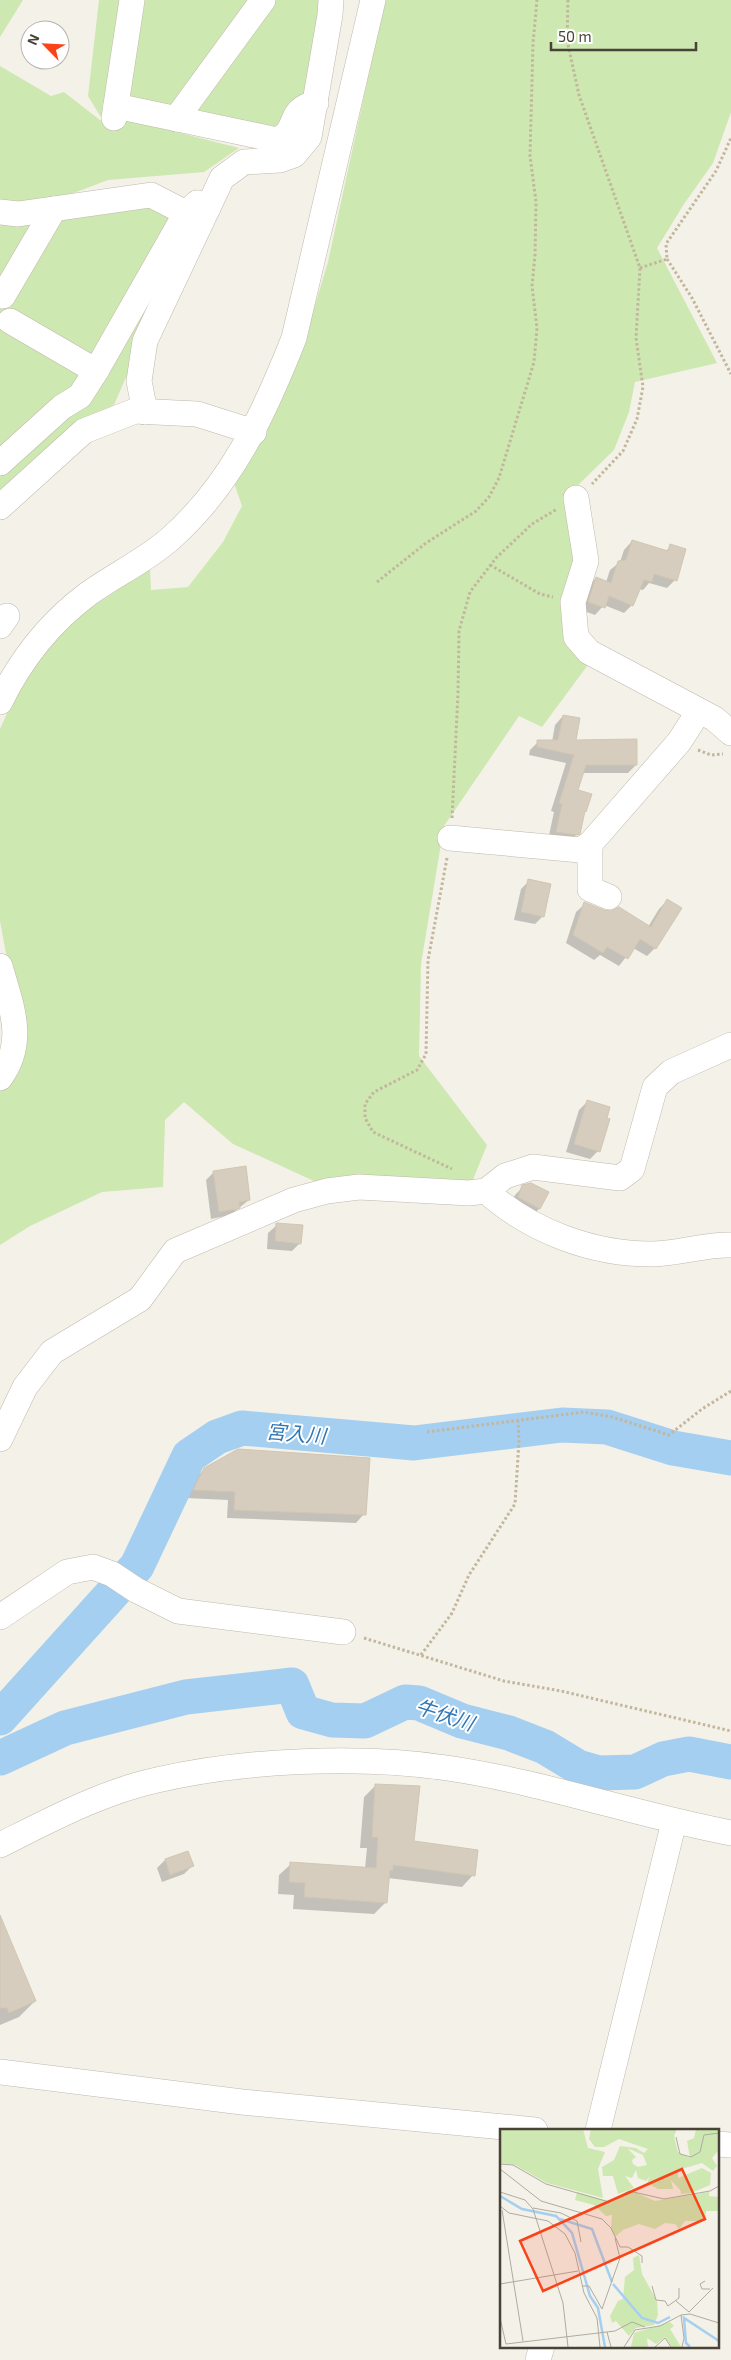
<svg xmlns="http://www.w3.org/2000/svg" width="731" height="2360" viewBox="0 0 731 2360" font-family="'Exo 2','Noto Sans JP',sans-serif">
<rect width="100%" height="100%" fill="#f4f1e8"/>
<g fill="#cde8b1">
<path d="M0,0H23L0,37Z"/>
<path d="M99,0H338L313,148L122,118L239,148L204,172L108,180L42,205L0,200V66L51,96L64,92L105,124L88,96Z"/>
<path d="M385,0H731V112L713,163L684,204L657,248L717,363L635,382L629,412L614,450L574,489L590,662L542,727L519,716L444,826L421,964L419,1056L487,1145L470,1187H327L233,1144L184,1102L165,1120L163,1187L102,1192L30,1226L0,1245V1089L8,964L0,921V729L21,682L52,640L84,612L150,569L151,590L188,587L223,542L242,506L234,483L261,436L298,362L328,262Z"/>
<path d="M152,190L195,217L114,405L74,423L0,490V208Z"/>
</g>
<g fill="#0003">
<path d="M632,541L665,552L671,546L675,580L667,588L649,583L643,590L639,589L632,605L624,613L604,605L595,615L581,610L588,586L596,578L606,582L610,570L620,562L624,550Z"/>
<path d="M563,716L574,741L636,765L628,773H582L577,790L585,811L583,814L578,833L570,841L548,840L554,812L551,811L566,763L529,755L530,750L538,742H552L555,725Z"/>
<path d="M529,881L543,916L535,924L514,920L521,889Z"/>
<path d="M667,901L655,948L647,956L633,948L619,966L600,955L594,960L566,943L576,912L585,904L648,927L659,909Z"/>
<path d="M587,1102L598,1151L590,1159L566,1152L579,1110Z"/>
<path d="M214,1172L249,1200L230,1215L211,1219L206,1180Z"/>
<path d="M523,1187L547,1192L539,1209L531,1217L510,1206L515,1195Z"/>
<path d="M277,1225L300,1243L292,1251L267,1249L268,1233Z"/>
<path d="M205,1469L364,1514L356,1523L227,1518L228,1500L186,1498L196,1477Z"/>
<path d="M376,1785L412,1843L473,1875L462,1887L388,1878L386,1902L374,1914L293,1909L294,1895L278,1894L279,1875L291,1864L365,1868L367,1848H360L364,1797Z"/>
<path d="M187,1852L192,1866L184,1874L162,1882L157,1868L165,1860Z"/>
<path d="M0,1918L35,2001L19,2017L0,2025Z"/>
</g>
<g fill="none" stroke-linecap="round" stroke-linejoin="round">
<g stroke="#a5cff1" stroke-width="35">
<path d="M0,1718L137,1566L189,1456L217,1437L242,1428L414,1443L562,1425L607,1427L673,1448L731,1458"/>
<path d="M0,1758L65,1728L186,1697L292,1685L303,1712L332,1720L365,1721L405,1702L419,1703L462,1721L509,1733L545,1747L578,1767L599,1773L635,1772L663,1759L689,1754L731,1762"/>
</g>
</g>
<g fill="#d6cdbe" stroke="#d1c6b1">
<path d="M632,540L668,551L670,544L686,549L677,581L654,574L652,582L644,580L633,606L609,596L605,608L588,602L596,577L611,583L618,561L626,560Z"/>
<path d="M563,715L580,718L576,740L637,739V765H586L578,790L592,794L586,812L585,811L580,834L577,835L556,832L562,804L559,803L574,755L537,747V740H558Z"/>
<path d="M528,879L551,884L544,917L521,912Z"/>
<path d="M667,899L682,908L656,949L640,939L628,959L607,947L603,953L573,935L584,902L604,910L611,911L619,907L651,927Z"/>
<path d="M587,1100L610,1107L607,1118L610,1119L600,1152L574,1144Z"/>
<path d="M246,1166L250,1200L239,1202L240,1208L237,1209L219,1212L213,1171Z"/>
<path d="M531,1183L549,1192L540,1209L518,1197L522,1185Z"/>
<path d="M276,1223L303,1225L301,1244L275,1241Z"/>
<path d="M238,1449L370,1458L366,1515L234,1510L235,1492L193,1490L204,1468Z"/>
<path d="M375,1784L420,1786L414,1841L478,1850L475,1876L393,1865V1870H390L387,1903L304,1897L305,1883L289,1882L290,1862L376,1868L378,1837H372Z"/>
<path d="M188,1851L194,1866L170,1875L165,1859Z"/>
<path d="M0,1915L36,2001L9,2013L7,2008H0Z"/>
</g>
<g fill="none" stroke-linecap="round" stroke-linejoin="round">
<defs>
<g id="minor">
<path d="M116,106L277,140C301,129 285,110 316,103"/>
<path d="M114,118L132,0"/>
<path d="M176,119L263,0"/>
<path d="M0,212L18,214L151,195L186,213"/>
<path d="M3,296L54,209"/>
<path d="M10,321L96,371L186,213L197,203L208,208"/>
<path d="M145,412L139,381L145,341L222,178L244,162L280,160L294,155L309,137L330,15L331,0"/>
<path d="M0,463L62,407L80,396L96,371"/>
<path d="M576,498L586,561L573,602L576,637L589,652L715,719L731,733"/>
<path d="M0,507L84,431L135,411L197,414L254,432"/>
<path d="M0,626L7,616"/>
<path d="M0,702C21,659 49,623 88,594C114,575 145,561 170,539C232,484 264,414 294,338L373,0"/>
<path d="M450,838L580,850L590,844L679,742L699,711"/>
<path d="M590,844V889L609,897"/>
<path d="M0,966C11,1006 27,1041 0,1078"/>
<path d="M486,1191C530,1231 592,1254 651,1254C678,1254 704,1244 731,1245"/>
<path d="M0,1439L25,1387L52,1352L140,1299L175,1251L294,1200L327,1191L359,1187L469,1193L486,1191L505,1176L533,1167L620,1178L632,1169L655,1087L671,1072L731,1045"/>
<path d="M0,1617L67,1572L93,1567L112,1574L136,1590L178,1611L343,1632"/>
<path d="M0,1845C50,1820 102,1792 157,1780C244,1760 359,1755 447,1768C543,1782 636,1815 731,1833"/>
<path d="M0,2072L242,2102L535,2130"/>
<path d="M598,2130L674,1822"/>
<path d="M717,2144L731,2145"/>
<path d="M538,2360L542,2346"/>
</g>
</defs>
<use href="#minor" stroke="#c0b9ab" stroke-width="26"/>
<g stroke="#c2b69c" stroke-width="3" stroke-dasharray="2.5 2.5" stroke-linecap="butt">
<path d="M568,0L567,40L579,95L640,268L636,338L643,387L637,419L623,451L592,484"/>
<path d="M667,259L692,298L731,374"/>
<path d="M640,268L667,259L666,244L716,171L731,138"/>
<path d="M490,565L540,594L553,597"/>
<path d="M377,582L426,543L476,511L489,497L499,478L534,362L537,328L532,286L535,255L536,202L530,156L533,43L537,0"/>
<path d="M698,750L711,755L723,754"/>
<path d="M452,818L458,693L459,631L470,592L496,558L532,524L557,509"/>
<path d="M447,858L428,960L426,1054L417,1070L374,1092L365,1104V1118L373,1132L452,1169"/>
<path d="M427,1432L584,1412L612,1417L669,1435L702,1409L731,1391"/>
<path d="M364,1638L504,1681L561,1691L731,1731"/>
<path d="M421,1655L452,1613L469,1575L515,1504L519,1441L518,1421"/>
</g>
<use href="#minor" stroke="#fff" stroke-width="25"/>
</g>
<g text-anchor="middle" dominant-baseline="central" stroke-width="4" stroke-linejoin="round" paint-order="stroke">
<g font-size="20" font-style="italic" fill="#2f77b5" stroke="#fff">
<text transform="translate(296 1433) rotate(5)">宮入川</text>
<text transform="translate(445 1714) rotate(18)">牛伏川</text>
</g>
</g>
<g transform="translate(500 2129)">
<rect width="219" height="219" fill="#f4f1e8"/>
<path d="M0,0H83L88,19L105,23L98,40L103,69L47,54L15,36L0,34ZM91,0H177L174,7L178,23L190,29L187,12L194,9L196,0H219V21L212,29L217,37L213,42L202,34L178,41V49L202,39L211,44L210,56L191,64L181,65L179,56L180,61L171,51L173,60H158L147,54L150,47L146,52L138,49L136,41L132,49L125,47L134,59L118,65L113,47H103L102,38L114,31L120,17L136,19L144,24L148,20L119,10L104,18H95L89,10ZM127,19L143,26L147,36L138,38L133,35L132,31L136,28ZM132,62L155,72L209,63V67L219,68V82H206L205,92H185L179,100L175,95L165,94L155,100L139,95L123,101L115,108L111,98L112,86L106,87L94,76L75,71L77,63L112,73ZM139,126L142,145L157,172L158,186L154,196L136,199L129,207L116,192L112,194L110,187L118,172L123,170L125,148L134,141L133,129ZM170,193L174,197L170,200L181,218H172L165,208L156,215L147,209L148,218H131L134,204Z" fill="#cde8b1" fill-rule="evenodd"/>
<path fill="none" stroke="#a5cff1" stroke-width="2.5" d="M0,67L22,80L56,87L72,104L90,167L98,179L105,218M60,90L92,100L112,153M113,155L142,189L158,194L170,188M190,218L186,214L184,189L219,212"/>
<path fill="none" stroke="#afaba1" stroke-width="1" d="M176,8L180,25L191,28L200,23L204,6L219,4M0,35L13,36L46,55L109,73L129,62L164,70L210,62L219,57M0,40L41,72L102,90L111,99L120,118H128L142,127V134M0,63L25,71L33,80L63,174L68,218M0,77L9,84L48,92L65,105L75,124L84,164L97,189L100,218M33,79L61,84L77,92L81,113M2,81L23,212M205,152L200,155L202,160H210M0,155L78,142M82,157H89L102,180M152,157L156,171L165,172L168,177L179,169V159M176,172L189,183M102,180L120,129L115,109M189,183L213,159M181,186L184,209L182,218M0,189L6,215L115,202L132,193L145,198M107,203L111,218M124,218L135,201L160,197L181,186L190,185L219,194M155,218L165,209L171,218"/>
<path fill="#fb4319" fill-opacity="0.15" stroke="#fb4319" stroke-width="2.5" d="M182,40L205,90L43,162L20,112Z"/>
<rect width="219" height="219" fill="none" stroke="#484237" stroke-width="2.5"/>
</g>
<g transform="translate(45 45) rotate(294)"><circle r="24" fill="#ffffff" stroke="#b6b3af"/>
<path d="M0-4L9 19L0 12L-9 19Z" fill="#fb4319"/>
<text y="-8" font-size="14" font-weight="bold" text-anchor="middle" fill="#484237">N</text>
</g>
<path d="M551 42v8h145v-8" fill="none" stroke="#484237" stroke-width="2.5"/>
<text x="558" y="42" font-size="15" fill="#484237" stroke="#ffffff" stroke-width="4" paint-order="stroke">50 m</text>
</svg>
